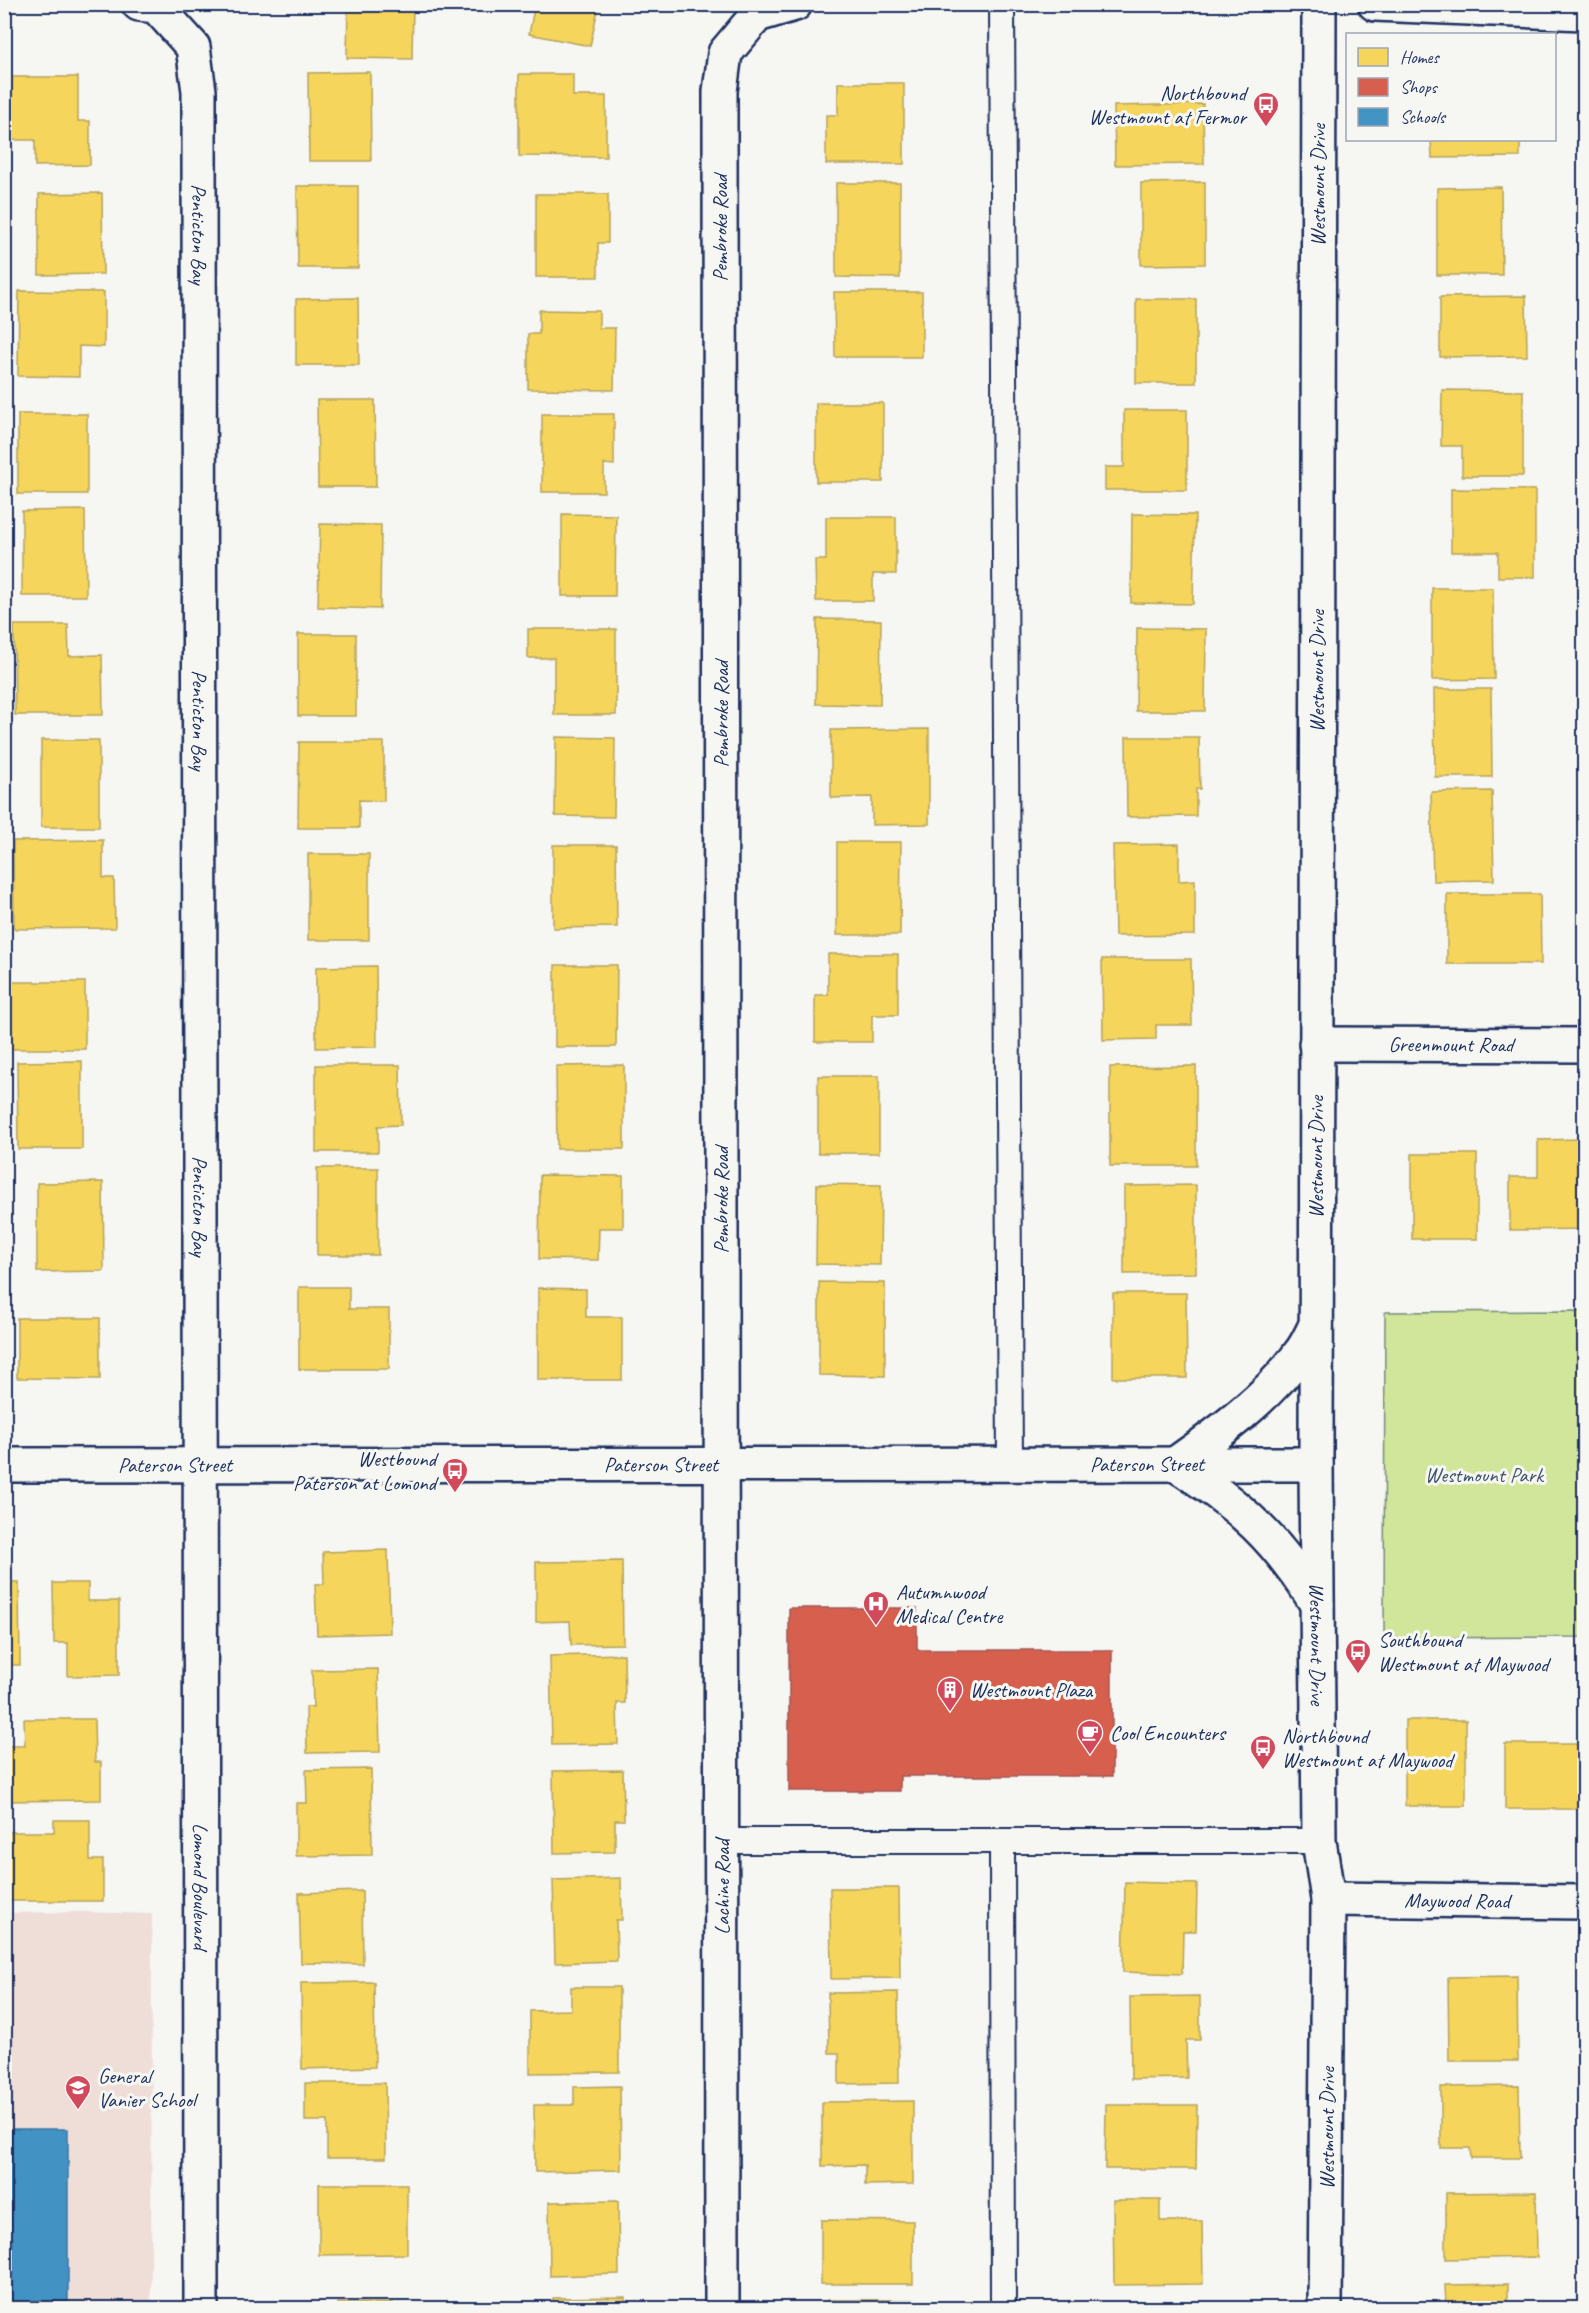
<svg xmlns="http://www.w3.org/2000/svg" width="1589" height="2313" viewBox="0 0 1589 2313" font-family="Caveat,sans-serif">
<rect width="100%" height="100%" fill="#f6f6f2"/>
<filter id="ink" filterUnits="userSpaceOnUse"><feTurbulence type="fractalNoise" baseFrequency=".0167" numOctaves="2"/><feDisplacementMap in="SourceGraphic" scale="12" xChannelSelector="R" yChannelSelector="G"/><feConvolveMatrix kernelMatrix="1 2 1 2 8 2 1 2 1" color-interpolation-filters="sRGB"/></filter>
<g filter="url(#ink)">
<path fill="#efddd8" d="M82,1912L152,1914L151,2308H5L4,1913Z"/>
<path fill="#d1e69b" stroke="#768a7c" stroke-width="1.5" d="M1584,1311V1637L1384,1638L1385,1312Z"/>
<g fill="#f6d55c" stroke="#b4a35d" stroke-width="1.5">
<path d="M348,4H413L412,59L347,58Z"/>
<path d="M535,4H599L590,46L529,34Z"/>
<path d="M370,72L371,161H309L308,73Z"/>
<path d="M519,74H573V96H606V157L519,156Z"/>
<path d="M7,77H78V121H90V165L35,166V140H7Z"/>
<path d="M838,83H904V164H826V115H838Z"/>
<path d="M1203,104L1204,164L1115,165L1114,106Z"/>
<path d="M1431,140H1520V157L1432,158Z"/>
<path d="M1205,182V264L1141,265V183Z"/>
<path d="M836,183H900V278L836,277Z"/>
<path d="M297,186H358V268H298Z"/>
<path d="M1501,187L1502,275H1437V188Z"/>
<path d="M102,193L103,274L39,275V194Z"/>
<path d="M536,194H608V243H598V277H536Z"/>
<path d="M19,291L104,292V347L79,346V377L18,376Z"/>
<path d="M834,292H922V357H835Z"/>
<path d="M1526,296L1527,356L1440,357V297Z"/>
<path d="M358,298L359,365H296V299Z"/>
<rect x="1136" y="299" width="60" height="84"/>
<path d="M539,310L599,311V328H615L614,390L528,389V334H539Z"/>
<path d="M1442,390L1523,391V476H1462V446H1441Z"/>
<path d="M317,400H375L376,487H318Z"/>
<rect x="816" y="403" width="67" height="79"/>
<path d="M1124,410H1187V490H1105V467H1124Z"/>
<rect x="18" y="414" width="69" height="80"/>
<path d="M542,414H614V465L604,464V492H542Z"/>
<path d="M1451,489L1535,490V577H1498V552H1451Z"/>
<path d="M85,510L86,596H22V511Z"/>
<path d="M562,514L616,515L615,596H562Z"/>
<path d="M1132,514L1195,515L1193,604L1131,603Z"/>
<path d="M826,517H896V574H873V601H816L815,560H826Z"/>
<path d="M320,524L381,525L380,609L318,607Z"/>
<path d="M1432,588H1493L1494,679L1432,680Z"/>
<path d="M817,619L881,620L880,705L816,704Z"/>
<path d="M14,625H68L69,656L102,655L103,715H15Z"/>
<path d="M1137,628L1206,629L1205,711H1136Z"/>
<path d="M528,629H616V715H554V658H528Z"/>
<rect x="298" y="634" width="58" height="82"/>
<path d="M1434,689H1491L1492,777H1435Z"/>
<path d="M929,729V824L872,825V797L831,798V730Z"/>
<path d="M556,737L615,738L614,817L555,816Z"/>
<path d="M1126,737H1199L1200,789H1196V816L1127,817Z"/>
<rect x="41" y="740" width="58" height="87"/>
<path d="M299,742H384V801L359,800V828H298Z"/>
<path d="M1492,791L1494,880L1433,881L1431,792Z"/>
<path d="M103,840V878H114L115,928L14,929L13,841Z"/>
<path d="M837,842H901L900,935H837Z"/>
<path d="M1179,844V881L1195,880V935L1115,936L1113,845Z"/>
<path d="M553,845H616L617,927L553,928Z"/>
<rect x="308" y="854" width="61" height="86"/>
<path d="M1447,894H1540L1541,964H1447Z"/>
<path d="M828,954H898V1015H872V1042H815V995H828Z"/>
<path d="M1102,959H1191L1192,1025H1156V1039L1103,1040Z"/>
<path d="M555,965H617L616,1047H555Z"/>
<path d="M376,966L377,1047L316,1048V967Z"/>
<rect x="4" y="982" width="81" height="67"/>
<path d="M82,1061V1149H18L17,1062Z"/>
<path d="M316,1065H400L401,1125L378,1126V1152H316Z"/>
<path d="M624,1065V1149H557L556,1066Z"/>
<path d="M1196,1066V1166H1110V1067Z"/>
<rect x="818" y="1076" width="61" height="77"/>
<path d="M1584,1139V1229L1510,1230V1177H1538V1140Z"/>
<rect x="1412" y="1154" width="65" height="85"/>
<rect x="317" y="1168" width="61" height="87"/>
<path d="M540,1175L623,1176V1228H599L598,1260L539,1259Z"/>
<path d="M103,1182L104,1271L37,1272V1183Z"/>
<path d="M817,1184L881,1185L880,1265L816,1264Z"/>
<path d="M1196,1185V1273L1124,1274V1186Z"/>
<path d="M819,1282L885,1283V1376L819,1375Z"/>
<path d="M299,1287H349V1309H389V1369H299Z"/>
<path d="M538,1288L586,1289V1317H622V1380H538Z"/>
<path d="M1113,1293H1186L1187,1378H1113Z"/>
<path d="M17,1318H100V1379L17,1378Z"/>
<path d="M388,1550L390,1633L317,1635L315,1584H324L323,1552Z"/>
<path d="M622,1561L623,1644L571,1645L570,1621L536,1622V1562Z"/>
<path d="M4,1582H19L20,1665H4Z"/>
<path d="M53,1583H88V1601H119V1675L68,1676V1643H54Z"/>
<path d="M624,1654L625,1703H617L618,1744L552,1745L550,1656Z"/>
<path d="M378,1669L380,1752L307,1753L306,1707H313L312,1670Z"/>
<path d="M24,1719H94L95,1762H101V1800L4,1801V1746H25Z"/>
<rect x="1405" y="1720" width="61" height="86"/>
<rect x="1505" y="1744" width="79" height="65"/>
<path d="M371,1769L372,1855L296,1856V1803H307L306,1770Z"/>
<path d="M623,1770L624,1820H615V1852L554,1853L553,1771Z"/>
<path d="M54,1820H90V1860H103V1901H4V1832H54Z"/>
<path d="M621,1878L622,1920H616L617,1961L555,1963L553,1880Z"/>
<path d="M1125,1882L1197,1884L1196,1931H1183L1182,1974L1123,1972Z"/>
<path d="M830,1888H899L900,1978L831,1979Z"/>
<path d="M362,1891L363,1964L301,1963L299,1893Z"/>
<path d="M1517,1976L1518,2061H1449L1448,1977Z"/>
<path d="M374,1982L375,2067L302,2069L301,1983Z"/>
<path d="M571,1987H619V2072L530,2073V2011L571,2010Z"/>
<path d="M898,1992L899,2083L839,2084V2053H829L828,1993Z"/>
<path d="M1200,1996V2040H1186L1187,2078L1131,2079L1130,1997Z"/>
<path d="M305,2083H385L386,2158H327V2121H305Z"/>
<path d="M620,2086L621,2170L535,2172L534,2105H574V2087Z"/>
<path d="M1519,2086L1520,2158H1471L1470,2148H1441V2087Z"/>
<path d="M913,2101V2184L865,2185V2165L822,2166V2102Z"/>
<path d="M1106,2105H1197L1196,2169H1105Z"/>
<path d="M319,2184H407V2254L319,2255Z"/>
<path d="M1536,2192L1537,2257L1446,2259V2193Z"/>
<path d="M1113,2200H1160V2221H1202L1203,2284L1114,2285Z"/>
<path d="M618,2201L619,2274L550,2276L549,2202Z"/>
<path d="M821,2220L913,2221V2284H821Z"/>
<path d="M1508,2284V2308H1446L1445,2285Z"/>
<path d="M625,2297V2308H553V2298Z"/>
<path d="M827,2300H914V2308H826Z"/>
<rect x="338" y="2303" width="55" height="5"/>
<rect x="1114" y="2303" width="91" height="5"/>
</g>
<path fill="#d6604d" stroke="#9e5152" stroke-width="1.5" d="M789,1608H917V1650H1112V1776H900V1791H789Z"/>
<rect fill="#4393c3" stroke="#3775a5" stroke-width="1.5" x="4" y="2129" width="64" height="179"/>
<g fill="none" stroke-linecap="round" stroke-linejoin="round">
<defs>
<g id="service">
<path d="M1002,4L1010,1464"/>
<path d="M721,1841H1319"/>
<path d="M1002,1841L1003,2308"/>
</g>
<g id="minor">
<path id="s1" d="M139,4L156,6L193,47L199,91L201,2308"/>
<path d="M1375,4L1584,13"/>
<path id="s2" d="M1316,1044L1584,1045"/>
<path id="s3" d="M4,1465L1316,1464"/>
<path id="s4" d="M1328,1899L1584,1902"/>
<path d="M722,2308L720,91L725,53L757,15L795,4"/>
</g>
<g id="tertiary">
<path id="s5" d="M1319,4L1316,1464L1319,1841L1328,1899L1325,2308"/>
<path d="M1316,1325C1311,1334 1307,1345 1300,1353C1270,1396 1218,1434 1175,1464C1240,1505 1277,1539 1317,1604"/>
</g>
</defs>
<use href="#service" stroke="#1b2f5e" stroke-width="28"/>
<use href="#minor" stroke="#1b2f5e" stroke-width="38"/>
<use href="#tertiary" stroke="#1b2f5e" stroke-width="38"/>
<use href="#service" stroke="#f6f6f2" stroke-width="24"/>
<use href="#minor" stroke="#f6f6f2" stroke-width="33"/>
<use href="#tertiary" stroke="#f6f6f2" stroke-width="33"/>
</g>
</g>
<defs>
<symbol id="bus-pin" viewBox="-11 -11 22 30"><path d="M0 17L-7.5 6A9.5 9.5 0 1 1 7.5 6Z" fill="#d1495b" stroke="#f6f6f2"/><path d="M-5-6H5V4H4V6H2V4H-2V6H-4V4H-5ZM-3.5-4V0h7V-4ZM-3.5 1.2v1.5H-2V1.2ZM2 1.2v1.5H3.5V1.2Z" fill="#fff"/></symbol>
<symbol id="hospital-pin" viewBox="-11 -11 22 30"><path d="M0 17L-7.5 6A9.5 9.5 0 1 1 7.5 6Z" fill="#d1495b" stroke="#f6f6f2"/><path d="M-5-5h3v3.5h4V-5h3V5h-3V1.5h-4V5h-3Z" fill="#fff"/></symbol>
<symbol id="building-pin" viewBox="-11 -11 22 30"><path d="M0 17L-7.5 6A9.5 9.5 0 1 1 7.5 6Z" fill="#d1495b" stroke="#f6f6f2"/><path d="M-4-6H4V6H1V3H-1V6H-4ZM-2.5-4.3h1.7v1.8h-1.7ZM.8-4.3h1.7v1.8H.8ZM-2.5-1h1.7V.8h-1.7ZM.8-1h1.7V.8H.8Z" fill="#fff"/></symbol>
<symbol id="cafe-pin" viewBox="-11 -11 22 30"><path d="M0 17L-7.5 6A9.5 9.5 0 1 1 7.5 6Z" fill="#d1495b" stroke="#f6f6f2"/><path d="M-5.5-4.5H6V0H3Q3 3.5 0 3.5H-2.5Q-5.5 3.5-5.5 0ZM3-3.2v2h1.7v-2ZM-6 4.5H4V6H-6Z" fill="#fff"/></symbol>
<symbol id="school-pin" viewBox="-11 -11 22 30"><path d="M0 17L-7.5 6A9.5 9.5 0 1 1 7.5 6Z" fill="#d1495b" stroke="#f6f6f2"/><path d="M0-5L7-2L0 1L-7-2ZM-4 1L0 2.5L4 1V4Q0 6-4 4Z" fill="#fff"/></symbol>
</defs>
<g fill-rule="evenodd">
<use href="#bus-pin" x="1251" y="90" width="30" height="40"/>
<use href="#bus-pin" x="440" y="1456" width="30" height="40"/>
<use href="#hospital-pin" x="861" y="1589" width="30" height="40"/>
<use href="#bus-pin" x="1343" y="1637" width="30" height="40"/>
<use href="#building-pin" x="935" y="1675" width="30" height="40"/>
<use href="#cafe-pin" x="1075" y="1718" width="30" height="40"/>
<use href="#bus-pin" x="1248" y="1733" width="30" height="40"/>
<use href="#school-pin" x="63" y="2073" width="30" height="40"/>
</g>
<g text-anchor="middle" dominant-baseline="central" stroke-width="6" stroke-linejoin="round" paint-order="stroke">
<g font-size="21" fill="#1b2f5e" stroke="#f6f6f2" text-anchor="start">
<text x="1246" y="93" text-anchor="end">Northbound<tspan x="1246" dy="24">Westmount at Fermor</tspan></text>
<text x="436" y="1459" text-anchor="end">Westbound<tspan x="436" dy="24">Paterson at Lomond</tspan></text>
<text x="896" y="1592">Autumnwood<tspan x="896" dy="24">Medical Centre</tspan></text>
<text x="1378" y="1640">Southbound<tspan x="1378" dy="24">Westmount at Maywood</tspan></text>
<text x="970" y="1690">Westmount Plaza</text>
<text x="1110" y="1733">Cool Encounters</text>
<text x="1282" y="1736">Northbound<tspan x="1282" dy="24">Westmount at Maywood</tspan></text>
<text x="98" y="2076">General<tspan x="98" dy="24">Vanier School</tspan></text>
</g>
<g font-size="21" fill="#1b2f5e" stroke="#f6f6f2">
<text transform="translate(1318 185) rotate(-90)">Westmount Drive</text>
<text transform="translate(720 228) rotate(-90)">Pembroke Road</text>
<text stroke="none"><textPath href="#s1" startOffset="260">Penticton Bay</textPath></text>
<text transform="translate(1317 671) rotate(-90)">Westmount Drive</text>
<text transform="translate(721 714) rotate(-90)">Pembroke Road</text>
<text stroke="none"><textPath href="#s1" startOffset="746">Penticton Bay</textPath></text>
<text stroke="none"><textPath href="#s2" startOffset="135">Greenmount Road</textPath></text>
<text transform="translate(1316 1157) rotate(-90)">Westmount Drive</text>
<text transform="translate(721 1200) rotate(-90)">Pembroke Road</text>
<text stroke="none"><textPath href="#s1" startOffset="1232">Penticton Bay</textPath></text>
<text stroke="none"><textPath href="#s3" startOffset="1143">Paterson Street</textPath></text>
<text stroke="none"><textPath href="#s3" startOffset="657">Paterson Street</textPath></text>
<text stroke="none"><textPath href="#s3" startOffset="171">Paterson Street</textPath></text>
<text stroke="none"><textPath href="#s5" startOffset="1640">Westmount Drive</textPath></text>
<text stroke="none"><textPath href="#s1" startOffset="1912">Lomond Boulevard</textPath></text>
<text transform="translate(722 1887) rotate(-90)">Lachine Road</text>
<text stroke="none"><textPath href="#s4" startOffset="129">Maywood Road</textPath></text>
<text transform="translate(1327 2128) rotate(-90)">Westmount Drive</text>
</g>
<g font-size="21" fill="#3f546a" stroke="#f6f6f2">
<text x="1484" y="1475">Westmount Park</text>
</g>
</g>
<rect width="1589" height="2313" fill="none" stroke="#f6f6f2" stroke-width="24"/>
<rect x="12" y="12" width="1565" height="2289" fill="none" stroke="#1b2f5e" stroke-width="2" filter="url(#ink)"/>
<rect x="1346" y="33" width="210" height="108" fill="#f6f6f2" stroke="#9ea6b7" stroke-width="1.5"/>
<rect x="1358" y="48" width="30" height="18" fill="#f6d55c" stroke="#9ea6b7" stroke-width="1.5"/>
<text x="1400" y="63" font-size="18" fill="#1b2f5e">Homes</text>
<rect x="1358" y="78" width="30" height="18" fill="#d6604d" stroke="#9ea6b7" stroke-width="1.5"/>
<text x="1400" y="93" font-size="18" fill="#1b2f5e">Shops</text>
<rect x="1358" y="108" width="30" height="18" fill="#4393c3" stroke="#9ea6b7" stroke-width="1.5"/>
<text x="1400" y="123" font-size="18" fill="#1b2f5e">Schools</text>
</svg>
